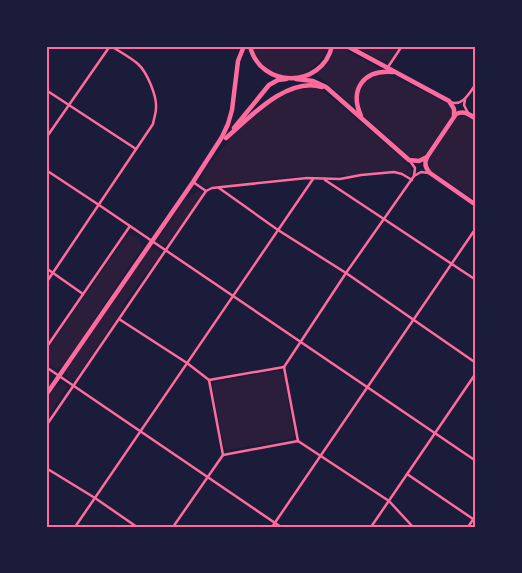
<svg xmlns="http://www.w3.org/2000/svg" width="522" height="573" viewBox="0 0 522 573" font-family="'Roboto Condensed',sans-serif">
<rect width="100%" height="100%" fill="#1b1b3a"/>
<g fill="#2a1e3b">
<path d="M252,46H329C318,75 284,88 262,64C257,59 255,53 252,46Z"/>
<path d="M335,46H338L380,69C377,71 372,72 369,74C355,81 355,94 355,107L317,75V73C326,65 332,58 335,46Z"/>
<path d="M354,46H400L389,62H387L373,57Z"/>
<path d="M387,74L447,103C451,109 452,112 450,118L424,156C420,158 416,159 410,157L364,116C355,102 357,82 375,75C378,74 383,74 387,74Z"/>
<path d="M311,87L317,88L324,92L345,109L403,159L412,170V175L409,176L404,173L394,171L348,177L345,175L320,177L306,176L290,177L207,187L202,186C201,182 201,179 203,175C209,160 243,125 256,114C265,106 275,100 285,94C293,90 302,89 311,87Z"/>
<path d="M458,116H466L476,123V201L429,169L427,164V160Z"/>
<path d="M199,191H201L202,195L168,243L164,245H160L159,238L161,235C173,221 181,196 199,191Z"/>
<path d="M129,235C137,235 142,240 141,248L80,342L61,367L56,369L53,368L46,363V351L127,236Z"/>
<path d="M154,249L159,251L160,254L159,258L147,272L126,301L120,313L99,343L78,376L76,379L70,380L66,376L67,370L147,253L150,250Z"/>
<path d="M277,371L280,372L284,377L294,436L290,439L227,450L225,449L224,446L212,386L213,382Z"/>
<path d="M63,383L68,386L46,418V402L57,386Z"/>
</g>
<g fill="none" stroke-linecap="round" stroke-linejoin="round">
<g stroke="#ff6b9d" stroke-width="2.5">
<path d="M388,67L402,46"/>
<path d="M46,90L136,149"/>
<path d="M465,100L464,105L468,113"/>
<path d="M450,102C463,107 469,93 476,84"/>
<path d="M46,138L110,46"/>
<path d="M410,161L415,168L414,176"/>
<path d="M46,170L99,205L476,461"/>
<path d="M325,180L476,280"/>
<path d="M193,182L206,191"/>
<path d="M219,188L278,230L346,273L476,363"/>
<path d="M46,268L83,294"/>
<path d="M46,283L153,124C154,118 156,113 156,108C157,96 147,72 138,64C130,57 120,52 111,46"/>
<path d="M119,319L187,363L209,380L223,455"/>
<path d="M46,348L130,226"/>
<path d="M46,367L281,527"/>
<path d="M284,367L346,273L414,176L421,172L429,173"/>
<path d="M284,367L298,441"/>
<path d="M209,380L284,367"/>
<path d="M46,426L206,191L212,188L307,178L340,179L361,175L394,172L402,174L412,180"/>
<path d="M223,455L298,441L389,501L413,527"/>
<path d="M46,468L95,498L137,527"/>
<path d="M407,474L476,521"/>
<path d="M75,527L313,179"/>
<path d="M173,527L223,455"/>
<path d="M272,527L476,228"/>
<path d="M371,527L476,373"/>
<path d="M468,527L476,515"/>
</g>
<g stroke="#ff6b9d" stroke-width="4.5">
<path d="M250,46C260,89 322,89 332,46"/>
<path d="M347,46L449,101L454,109V116"/>
<path d="M296,79L313,81L326,87L409,160L419,161L427,157"/>
<path d="M361,116C349,89 364,69 393,72"/>
<path d="M476,119C469,114 464,110 456,114L427,157C424,163 425,168 430,173L476,205"/>
<path d="M234,128L269,85L278,80L286,79"/>
<path d="M226,138C250,117 288,76 322,87"/>
<path d="M46,395L193,182L222,137L228,124L232,110L238,61L244,46"/>
</g>
</g>
<rect width="522" height="573" fill="none" stroke="#1b1b3a" stroke-width="95"/>
<rect x="48" y="48" width="426" height="478" fill="none" stroke="#ff6b9d" stroke-width="2"/>
</svg>
